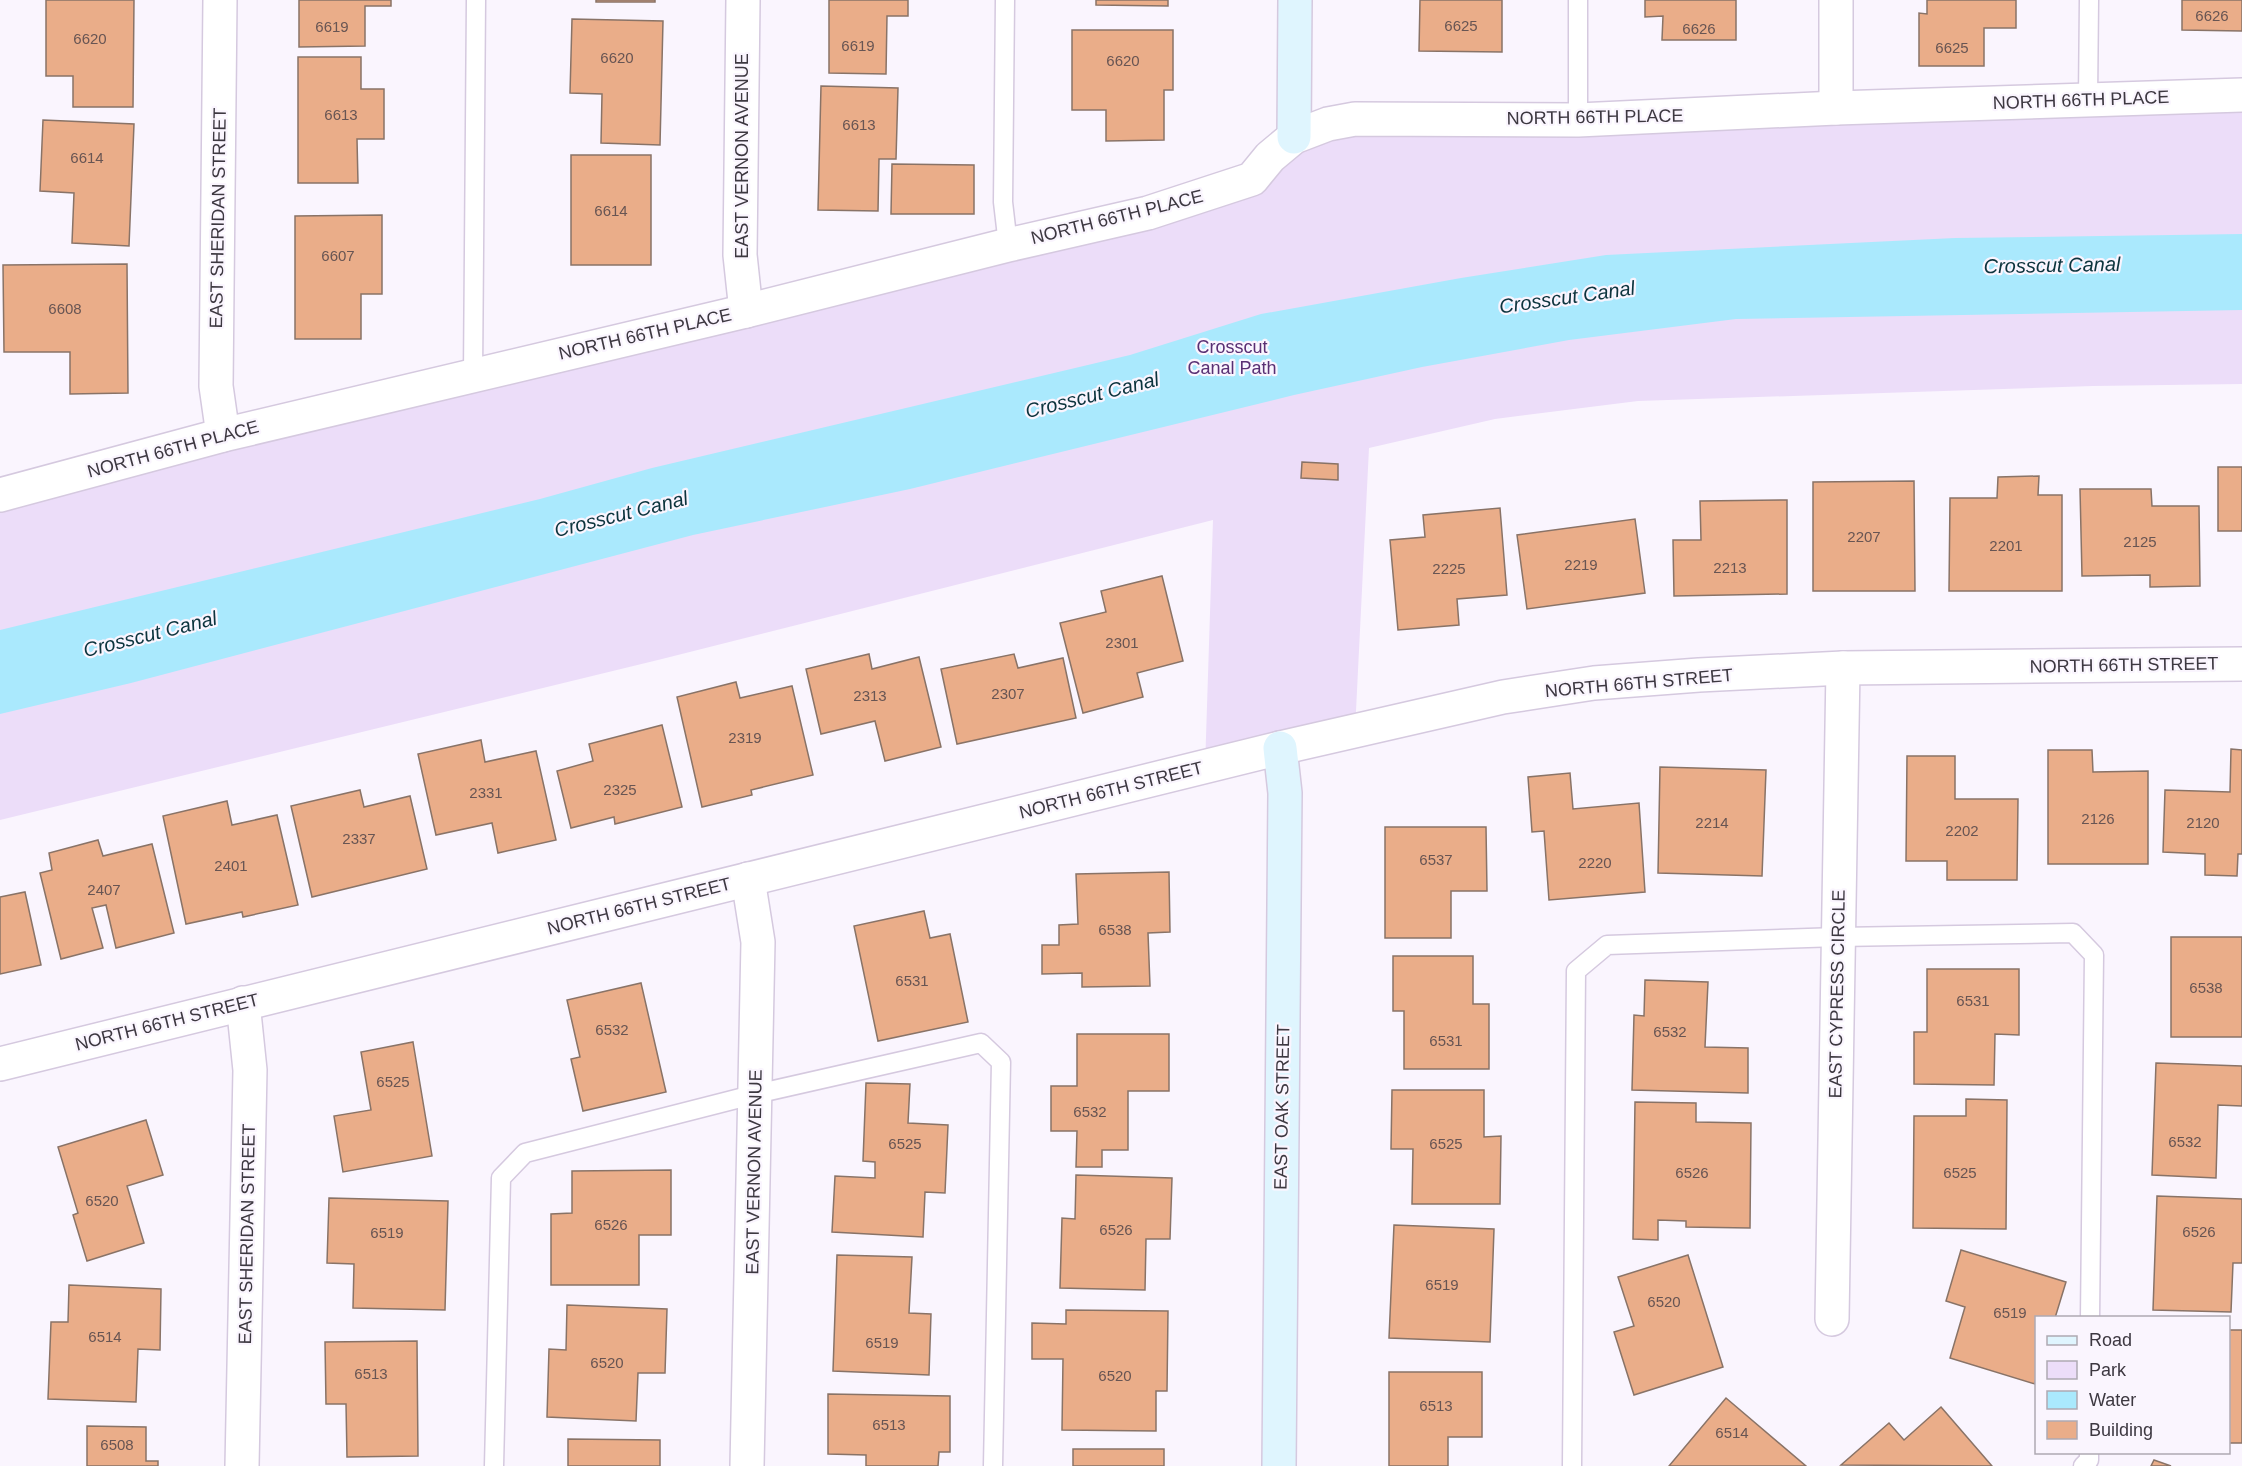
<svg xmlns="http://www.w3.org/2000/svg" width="2242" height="1466" viewBox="0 0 2242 1466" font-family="Arial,sans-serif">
<rect width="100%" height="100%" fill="#faf5fe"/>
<path fill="#ecddf9" d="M2242,95V384L2093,386L1638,401L1495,419L1369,448L1355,731L1205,768L1213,520L662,659L0,820V495L1208,195L1294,137Z"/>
<path fill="#aae9fd" d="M2242,234V310L1736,319L1569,340L1422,367L1294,395L910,489L693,535L131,683L0,714V630L540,499L652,468L1130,355L1261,314L1461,278L1606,255L1955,238Z"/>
<g fill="#eaad89" stroke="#897367" stroke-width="1.5">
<path d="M46,0H134L133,107H73V76H46Z"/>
<path d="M299,0H391V6H365V46L299,47Z"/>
<rect x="596" y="0" width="59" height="2"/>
<path d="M829,0H908V16H887L886,74L829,73Z"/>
<path d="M1096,0H1168V6L1096,5Z"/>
<path d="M1420,0H1502V52L1419,51Z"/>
<path d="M1645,0H1736V40H1662L1663,16L1645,17Z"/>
<path d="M1927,0H2016V28H1984V66H1919V13L1927,14Z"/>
<path d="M2182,0H2242V31L2182,30Z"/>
<path d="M572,19L663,21L660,145L601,143L602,94L570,93Z"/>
<path d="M1072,30H1173V90H1164V140L1106,141V110H1072Z"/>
<path d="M298,57H361V89H384V139H357L358,183H298Z"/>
<path d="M821,86L898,88L896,159H879L878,211L818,210Z"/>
<path d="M43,120L134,124L129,246L72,243L74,193L40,191Z"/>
<rect x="571" y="155" width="80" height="110"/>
<path d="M892,164L974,165V214H891Z"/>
<path d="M382,215V294H361V339H295V216Z"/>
<path d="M127,264L128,393L70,394V352H4L3,265Z"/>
<path d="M1302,462L1338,464V480L1301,478Z"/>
<rect x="2218" y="467" width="24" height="64"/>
<path d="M2039,476L2038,495H2062V591H1949L1950,498H1997L1998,477Z"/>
<path d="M1914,481L1915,591H1813V482Z"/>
<path d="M2080,489H2151L2152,506H2199L2200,586L2150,587V575L2082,576Z"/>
<path d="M1787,500V594L1674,596L1673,540H1701L1700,501Z"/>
<path d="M1500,508L1507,595L1457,599L1459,625L1398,630L1390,540L1425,537L1423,515Z"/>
<path d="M1635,519L1645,593L1527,609L1517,535Z"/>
<path d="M1162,576L1183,661L1137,673L1143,697L1083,713L1060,623L1106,612L1101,591Z"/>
<path d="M869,654L872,669L919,657L941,747L885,761L875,721L821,734L806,669Z"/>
<path d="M1014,654L1018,668L1063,658L1076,718L957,744L941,669Z"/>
<path d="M736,682L740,698L792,686L813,775L751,790L752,795L702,807L677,697Z"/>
<path d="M662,725L682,807L615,824L614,817L571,828L557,771L593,761L589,744Z"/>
<path d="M481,740L485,762L536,751L556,840L498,853L492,823L436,835L418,754Z"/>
<path d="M2231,749L2242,750V854H2238L2237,876L2205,875V854L2163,852L2165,790L2230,792Z"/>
<path d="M2048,750H2092L2093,772L2148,771V864H2048Z"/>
<path d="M1907,756H1955V799H2018L2017,880H1947V861H1906Z"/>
<path d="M1660,767L1766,770L1762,876L1658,873Z"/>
<path d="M1570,773L1573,809L1639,803L1645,892L1549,900L1544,831L1532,832L1528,777Z"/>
<path d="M360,790L364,807L410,796L427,869L312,897L291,806Z"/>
<path d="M227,801L232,825L277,815L298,905L243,917L242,912L186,924L163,816Z"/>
<path d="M1385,827H1486L1487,891H1451V938H1385Z"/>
<path d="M98,840L103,856L152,844L174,933L116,948L106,905L92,908L103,948L61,959L40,873L52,870L49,853Z"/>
<path d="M1169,872L1170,932L1148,933L1150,986L1082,987V973L1042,974V945H1059V925L1078,924L1076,874Z"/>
<path d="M25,892L41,965L0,974V897Z"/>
<path d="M924,911L930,938L950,934L968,1022L878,1041L854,926Z"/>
<rect x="2171" y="937" width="71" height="100"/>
<path d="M1393,956H1473V1004H1489V1069H1404V1011H1393Z"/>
<path d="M1927,969H2019V1035L1995,1034L1994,1085L1914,1084V1032H1927Z"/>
<path d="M1645,980L1708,982L1705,1047L1748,1048V1093L1632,1090L1634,1015L1644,1016Z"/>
<path d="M641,983L666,1092L583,1111L571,1059L580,1057L567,1000Z"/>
<path d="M1077,1034H1169V1091H1128V1150H1102V1167H1076L1077,1131H1051V1086H1077Z"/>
<path d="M413,1042L432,1156L343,1172L334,1116L371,1110L361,1052Z"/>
<path d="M2156,1063L2242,1066V1106L2218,1105L2216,1178L2152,1175Z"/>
<path d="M866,1083L910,1084L908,1123L948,1125L945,1193L925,1192L923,1237L832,1232L835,1176L875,1178V1162L863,1161Z"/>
<path d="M1392,1090H1484V1137L1501,1136L1500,1204H1412L1413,1149H1391Z"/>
<path d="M1966,1099L2007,1100L2006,1229L1913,1228L1914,1116H1966Z"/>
<path d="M1635,1102L1696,1103V1122L1751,1123L1750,1228L1686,1227V1221L1658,1220V1240L1633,1239Z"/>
<path d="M146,1120L163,1175L127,1186L144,1243L87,1261L73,1215L78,1213L58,1147Z"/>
<path d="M671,1170V1235H639V1285H551V1214L572,1213V1171Z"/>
<path d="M1076,1175L1172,1178L1170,1239H1146L1145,1290L1060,1288L1062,1218L1075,1219Z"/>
<path d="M2157,1196L2242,1199V1263H2233L2231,1312L2153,1310Z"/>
<path d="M329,1198L448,1201L445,1310L353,1308L354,1264L327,1263Z"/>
<path d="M1394,1225L1494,1229L1490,1342L1389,1338Z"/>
<path d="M1961,1250L2066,1282L2055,1318H2036V1378L2035,1384L1950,1358L1965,1307L1946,1301Z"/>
<path d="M837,1255L912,1257L909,1313L931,1314L929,1375L833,1371Z"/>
<path d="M1688,1255L1723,1367L1634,1395L1614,1332L1634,1326L1618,1277Z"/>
<path d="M69,1285L161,1289L160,1350L138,1349L136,1402L48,1399L51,1322H68Z"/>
<path d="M567,1305L667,1309L665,1373H638L636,1421L547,1417L549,1349L566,1350Z"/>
<path d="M1066,1310L1168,1311L1167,1391H1156V1431L1062,1430L1063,1359H1032V1323L1066,1324Z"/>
<rect x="2228" y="1330" width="14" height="113"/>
<path d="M417,1341L418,1456L347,1457L346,1404H326L325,1342Z"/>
<path d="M1389,1372H1482V1437H1448V1466H1389Z"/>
<path d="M828,1394L950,1396V1452H939L938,1466H866V1455L828,1454Z"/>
<path d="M1726,1398L1806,1466H1669Z"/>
<path d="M1941,1407L1992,1466L1841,1465L1889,1423L1904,1440Z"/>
<path d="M87,1426L146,1427V1461H158V1466H87Z"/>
<path d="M568,1439L660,1440V1466H568Z"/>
<rect x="1073" y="1449" width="91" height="17"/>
<path d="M2154,1460L2171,1466H2151Z"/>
</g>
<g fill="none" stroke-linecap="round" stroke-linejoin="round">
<defs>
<g id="lane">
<path d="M1005,0L1003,202L1008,245"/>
<path d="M2088,100L2089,0"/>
<path d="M1578,120V0"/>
<path d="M473,375L476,0"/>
<path d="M494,1466L501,1178L525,1153L756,1094L981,1043L1001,1062L993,1466"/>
<path d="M1572,1466L1576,971L1607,945L1838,937L2073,933L2094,955L2090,1318"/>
<path d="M2083,1466L2089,1460V1452"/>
</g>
<g id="street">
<path d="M220,0L216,386L223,435"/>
<path d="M743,0L740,255L746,311"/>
<path d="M1836,108V0"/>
<path d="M0,495L223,435L746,311L1008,245L1148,213L1252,179L1270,157L1294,137L1328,124L1355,119L1578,120L1836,108L2242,95"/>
<path d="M0,1064L1280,748L1503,697L1594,683L1699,675L1843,668L2242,664"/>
<path d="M1832,1319L1843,668"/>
<path d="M242,1466L250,1070L243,1003"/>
<path d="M747,1466L758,942L748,879"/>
</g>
<g id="secondary">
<path d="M1294,137L1295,0"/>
<path d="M1279,1466L1285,793L1280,748"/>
</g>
</defs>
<use href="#lane" stroke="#d5c9df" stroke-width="21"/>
<use href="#street" stroke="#d5c9df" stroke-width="36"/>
<use href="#secondary" stroke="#d5c9df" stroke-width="36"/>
<use href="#lane" stroke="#fff" stroke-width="18"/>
<use href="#street" stroke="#fff" stroke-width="33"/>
<use href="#secondary" stroke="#dff5fe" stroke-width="33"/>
</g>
<g text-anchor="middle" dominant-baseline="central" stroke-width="4.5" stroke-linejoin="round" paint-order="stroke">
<g font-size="15" fill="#685553">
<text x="2212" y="15">6626</text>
<text x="1461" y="25">6625</text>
<text x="332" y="26">6619</text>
<text x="1699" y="28">6626</text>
<text x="90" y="38">6620</text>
<text x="858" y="45">6619</text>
<text x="1952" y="47">6625</text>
<text x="617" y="57">6620</text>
<text x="1123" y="60">6620</text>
<text x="341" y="114">6613</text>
<text x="859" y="124">6613</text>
<text x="87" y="157">6614</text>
<text x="611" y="210">6614</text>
<text x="338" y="255">6607</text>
<text x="65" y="308">6608</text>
<text x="1864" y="536">2207</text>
<text x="2140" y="541">2125</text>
<text x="2006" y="545">2201</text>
<text x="1581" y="564">2219</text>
<text x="1730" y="567">2213</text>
<text x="1449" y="568">2225</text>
<text x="1122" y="642">2301</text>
<text x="1008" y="693">2307</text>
<text x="870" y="695">2313</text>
<text x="745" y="737">2319</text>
<text x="620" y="789">2325</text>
<text x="486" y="792">2331</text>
<text x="2098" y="818">2126</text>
<text x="1712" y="822">2214</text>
<text x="2203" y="822">2120</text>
<text x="1962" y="830">2202</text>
<text x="359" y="838">2337</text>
<text x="1436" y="859">6537</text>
<text x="1595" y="862">2220</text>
<text x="231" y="865">2401</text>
<text x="104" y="889">2407</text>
<text x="1115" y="929">6538</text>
<text x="912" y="980">6531</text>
<text x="2206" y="987">6538</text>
<text x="1973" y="1000">6531</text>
<text x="612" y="1029">6532</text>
<text x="1670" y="1031">6532</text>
<text x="1446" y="1040">6531</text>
<text x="393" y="1081">6525</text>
<text x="1090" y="1111">6532</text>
<text x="2185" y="1141">6532</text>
<text x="905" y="1143">6525</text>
<text x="1446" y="1143">6525</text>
<text x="1692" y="1172">6526</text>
<text x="1960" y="1172">6525</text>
<text x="102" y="1200">6520</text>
<text x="611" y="1224">6526</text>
<text x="1116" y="1229">6526</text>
<text x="2199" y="1231">6526</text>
<text x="387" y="1232">6519</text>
<text x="1442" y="1284">6519</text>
<text x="1664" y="1301">6520</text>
<text x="2010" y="1312">6519</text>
<text x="105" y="1336">6514</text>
<text x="882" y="1342">6519</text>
<text x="607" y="1362">6520</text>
<text x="371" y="1373">6513</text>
<text x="1115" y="1375">6520</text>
<text x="1436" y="1405">6513</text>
<text x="889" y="1424">6513</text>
<text x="1732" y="1432">6514</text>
<text x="117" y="1444">6508</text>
</g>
<g font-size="18" fill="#3d3841" stroke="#faf5fe">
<text transform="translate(2081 100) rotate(-2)">NORTH 66TH PLACE</text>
<text transform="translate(1595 117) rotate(-1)">NORTH 66TH PLACE</text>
<text transform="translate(742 156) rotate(-90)">EAST VERNON AVENUE</text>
<text transform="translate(1117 217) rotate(-14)">NORTH 66TH PLACE</text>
<text transform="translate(218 218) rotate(-89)">EAST SHERIDAN STREET</text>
<text transform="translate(645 334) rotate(-13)">NORTH 66TH PLACE</text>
<text transform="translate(173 449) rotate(-15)">NORTH 66TH PLACE</text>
<text transform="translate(2124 665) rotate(-1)">NORTH 66TH STREET</text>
<text transform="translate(1639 683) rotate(-5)">NORTH 66TH STREET</text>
<text transform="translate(1111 790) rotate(-14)">NORTH 66TH STREET</text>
<text transform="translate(639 906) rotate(-14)">NORTH 66TH STREET</text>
<text transform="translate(1837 994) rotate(-89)">EAST CYPRESS CIRCLE</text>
<text transform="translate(167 1022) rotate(-14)">NORTH 66TH STREET</text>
<text transform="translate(1282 1107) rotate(-89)">EAST OAK STREET</text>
<text transform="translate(754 1172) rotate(-89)">EAST VERNON AVENUE</text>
<text transform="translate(247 1234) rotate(-89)">EAST SHERIDAN STREET</text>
</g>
<g font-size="18" fill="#582f73" stroke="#faf5fe">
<text x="1232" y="347">Crosscut<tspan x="1232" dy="21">Canal Path</tspan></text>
</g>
<g font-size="20" font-style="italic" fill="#0c343e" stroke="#faf5fe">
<text transform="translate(2052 265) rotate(-1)">Crosscut Canal</text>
<text transform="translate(1567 297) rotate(-8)">Crosscut Canal</text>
<text transform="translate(1092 395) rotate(-14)">Crosscut Canal</text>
<text transform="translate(621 514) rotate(-14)">Crosscut Canal</text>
<text transform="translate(150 634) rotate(-14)">Crosscut Canal</text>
</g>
</g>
<rect x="2035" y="1316" width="195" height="138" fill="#faf5fe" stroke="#aea9b2" stroke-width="1.5"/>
<rect x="2047" y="1336" width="30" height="9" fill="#dff5fe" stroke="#aea9b2" stroke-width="1.5"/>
<text x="2089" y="1346" font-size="18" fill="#3d3841">Road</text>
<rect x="2047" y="1361" width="30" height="18" fill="#ecddf9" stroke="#aea9b2" stroke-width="1.5"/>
<text x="2089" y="1376" font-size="18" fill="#3d3841">Park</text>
<rect x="2047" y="1391" width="30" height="18" fill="#aae9fd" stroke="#aea9b2" stroke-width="1.5"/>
<text x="2089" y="1406" font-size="18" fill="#3d3841">Water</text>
<rect x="2047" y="1421" width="30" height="18" fill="#eaad89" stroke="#aea9b2" stroke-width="1.5"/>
<text x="2089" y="1436" font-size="18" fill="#3d3841">Building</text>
</svg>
